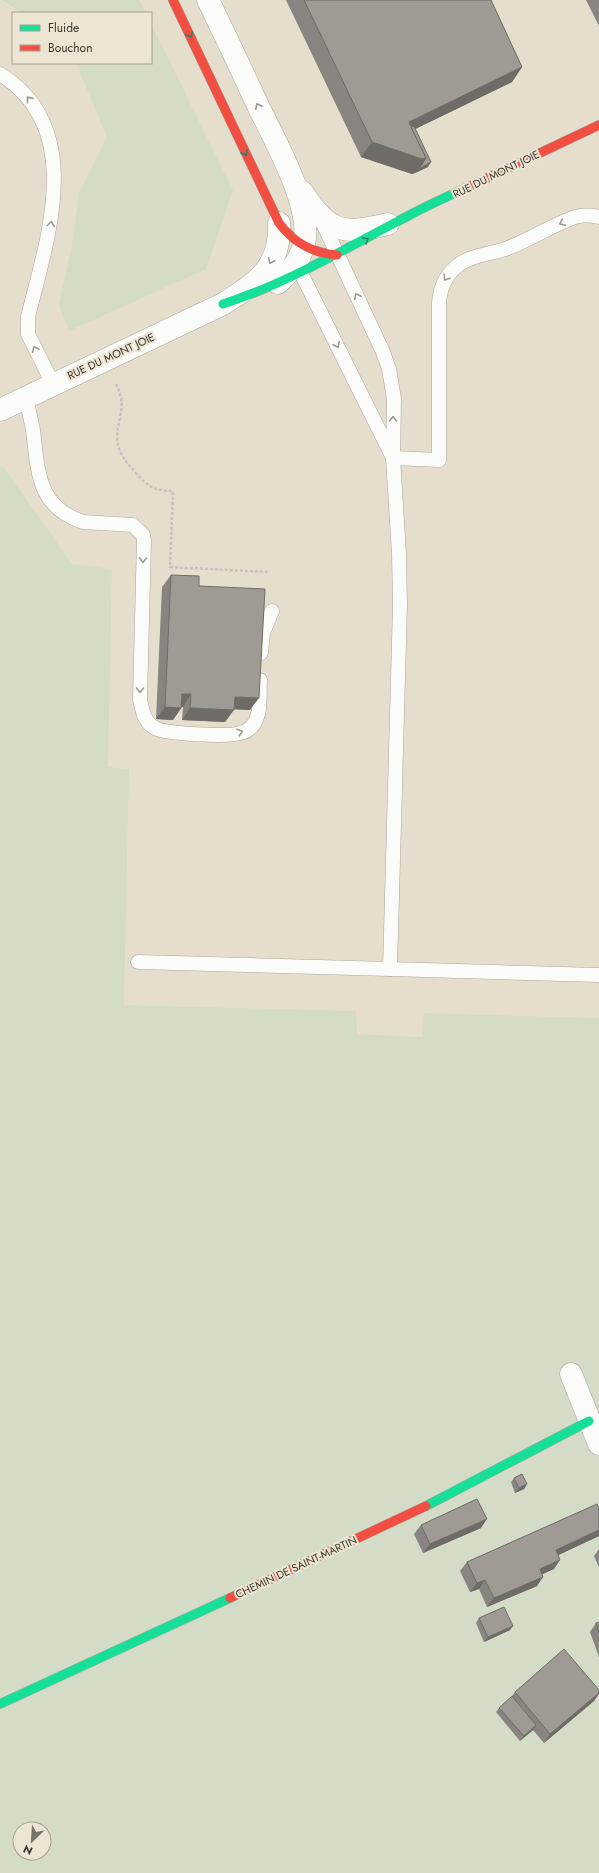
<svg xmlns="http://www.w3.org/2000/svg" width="599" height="1873" viewBox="0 0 599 1873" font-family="Jost,sans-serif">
<rect width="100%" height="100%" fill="#e6e2d9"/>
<path fill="#e5decc" d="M0,0L21,13H13V63H76L107,137L79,193L72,245L233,191L151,24V13H146L139,0H599V1018L425,1013L422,1037L356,1034V1011L124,1005L129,769L108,767L112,569L72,564L2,465L0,466Z"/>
<g fill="#d4dbc7" fill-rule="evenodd">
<path d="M2,0H139L146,13H21Z"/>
<path d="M151,24L233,190L206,269L69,331L59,305L72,245L79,193L107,137L76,63H151Z"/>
<path d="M2,465L72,564L112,569L108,767L129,769L124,1005L356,1011L357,1034L422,1037L424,1013L599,1018V1873H0V466ZM20,1829H44V1853H20Z"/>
</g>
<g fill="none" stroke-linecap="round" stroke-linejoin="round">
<defs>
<g id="lane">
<path d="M0,74C87,128 47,239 28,317V334L53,384"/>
<path d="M297,265L392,456"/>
<path d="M26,397C28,408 31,419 33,430C38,471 37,507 83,522L133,525L143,535L144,540L140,699C142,710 144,722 155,728C165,734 229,737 240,733C245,732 250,729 253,725C262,714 259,693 260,680"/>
<path d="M393,458L439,460V303C440,288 445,276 457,266C470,255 492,254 508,248C531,239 552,225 575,217C583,215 590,215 599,217"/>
<path d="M261,653L263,633L272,611"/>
<path d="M138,962L390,969L400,605L399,554L393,458L394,399L389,369L383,352L321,219"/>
<path d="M390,969L599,975"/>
</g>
<g id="street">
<path d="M208,0C226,37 243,73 260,110C276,142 309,202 305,238C303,257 292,270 278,283"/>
<path d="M302,192C330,233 341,235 388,224"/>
<path d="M0,410L223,304C256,283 281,268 279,223"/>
<path d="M571,1374L599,1444"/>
</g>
<g id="fast">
<path d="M223,304C288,283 346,248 406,217C426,206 446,197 466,188"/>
<path d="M426,1506L589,1421"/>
<path d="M0,1704L230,1598"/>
</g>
<g id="jam">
<path d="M173,0L279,223C294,243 312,253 337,255"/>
<path d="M466,188L599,125"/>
<path d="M230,1598L426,1506"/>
</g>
</defs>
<use href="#lane" stroke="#a9a69f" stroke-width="15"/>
<use href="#street" stroke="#a9a69f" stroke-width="23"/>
<use href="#fast" stroke="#a9a69f" stroke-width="10"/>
<use href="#jam" stroke="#a9a69f" stroke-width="10"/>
<path stroke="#c5c3c0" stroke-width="2.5" stroke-dasharray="3 2" stroke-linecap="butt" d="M116,384C135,419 96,433 136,473C150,488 152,490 173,491L170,567L270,572"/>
<use href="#lane" stroke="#fbfbf9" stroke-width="14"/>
<use href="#street" stroke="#fbfbf9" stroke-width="22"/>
<use href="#fast" stroke="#16e098" stroke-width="9"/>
<use href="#jam" stroke="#f24e42" stroke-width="9"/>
</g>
<g fill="#89847f">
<path d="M286,0H491L522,67L512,82L415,129L428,167L415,173L412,174L361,157Z"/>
<path d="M586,0H599V26Z"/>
<path d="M171,575L199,586L250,710L234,709L225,722L182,720L183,707H182L173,720L156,719L162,587Z"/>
<path d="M514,1478L527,1484L524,1489L515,1493L511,1482Z"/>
<path d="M599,1508V1536L558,1555L554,1569L542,1574L537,1586L487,1607L479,1589L470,1592L460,1571L467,1562Z"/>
<path d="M421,1525L481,1528L423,1553L414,1534Z"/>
<path d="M599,1549V1567L594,1556Z"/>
<path d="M479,1618L510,1630L484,1642L476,1623Z"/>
<path d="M599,1622V1657L590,1632L596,1623Z"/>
<path d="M599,1690V1694L594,1701L544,1743L533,1730L520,1741L496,1712L499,1708L512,1696L515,1692Z"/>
</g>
<g fill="#6f6c68">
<path d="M522,67L512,82L403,135L409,122Z"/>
<path d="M372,142L426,158L431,162L428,167L415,173L412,174L361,157Z"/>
<path d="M182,694H191L183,707L174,706Z"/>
<path d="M235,697L259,698L250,710L226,709Z"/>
<path d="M165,707L181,708L173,720L156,719Z"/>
<path d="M190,708L234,710L225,722L182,720Z"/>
<path d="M527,1484L524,1489L515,1493L519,1488Z"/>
<path d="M487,1519L481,1528L423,1553L430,1544Z"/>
<path d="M599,1530V1536L550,1559L556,1550Z"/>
<path d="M560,1560L554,1569L534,1578L540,1569Z"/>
<path d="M543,1577L537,1586L487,1607L494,1598Z"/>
<path d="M485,1580L479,1589L470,1592L477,1583Z"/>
<path d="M513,1626L510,1630L484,1642L488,1637Z"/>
<path d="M599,1693L594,1701L544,1743L550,1734Z"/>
<path d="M536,1725L533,1730L520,1741L524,1736Z"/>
</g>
<g fill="#9f9a94" stroke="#6f6c68">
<path d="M304,0H491L522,67L409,122L426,158L422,159L372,142Z"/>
<path d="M414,126L431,162L419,169L426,158L411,127Z"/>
<path d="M171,575L199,576V586L265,589L259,698L235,697L234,710L190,708L191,694H182L181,708L165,707Z"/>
<path d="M522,1474L527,1484L519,1488L514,1478Z"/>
<path d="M477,1499L487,1519L430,1544L421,1525Z"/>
<path d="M597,1504L599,1508V1530L556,1550L560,1560L540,1569L543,1577L494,1598L485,1580L477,1583L467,1562Z"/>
<path d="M504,1607L513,1626L488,1637L479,1618Z"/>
<path d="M599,1622V1632L596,1623Z"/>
<path d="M564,1649L599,1690V1693L550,1734L515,1692Z"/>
<path d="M512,1696L536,1725L524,1736L499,1708Z"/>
</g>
<defs><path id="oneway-chevron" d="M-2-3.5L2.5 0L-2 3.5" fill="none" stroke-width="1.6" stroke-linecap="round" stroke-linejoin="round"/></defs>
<g stroke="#2a845f">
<use href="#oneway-chevron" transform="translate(190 35) rotate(65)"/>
<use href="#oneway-chevron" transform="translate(245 153) rotate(65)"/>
<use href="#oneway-chevron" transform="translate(366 240) rotate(-29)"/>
</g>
<g stroke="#9b9a95">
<use href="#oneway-chevron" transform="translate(29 99) rotate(-129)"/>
<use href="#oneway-chevron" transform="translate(258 106) rotate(-115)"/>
<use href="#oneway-chevron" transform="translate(562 223) rotate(155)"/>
<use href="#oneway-chevron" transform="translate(51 224) rotate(-82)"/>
<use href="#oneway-chevron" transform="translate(271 261) rotate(114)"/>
<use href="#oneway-chevron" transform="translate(446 278) rotate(123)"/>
<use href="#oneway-chevron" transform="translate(357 296) rotate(-115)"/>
<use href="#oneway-chevron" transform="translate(337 345) rotate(64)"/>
<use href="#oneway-chevron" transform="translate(35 349) rotate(-115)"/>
<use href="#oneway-chevron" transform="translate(393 419) rotate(-89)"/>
<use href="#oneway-chevron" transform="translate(143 560) rotate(91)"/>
<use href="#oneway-chevron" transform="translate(140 690) rotate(91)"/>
<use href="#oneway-chevron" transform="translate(240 732) rotate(-18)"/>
</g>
<g text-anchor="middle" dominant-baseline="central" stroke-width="4" stroke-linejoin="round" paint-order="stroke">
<g font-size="11" fill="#3b3831" stroke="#ece5d3">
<text transform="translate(496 174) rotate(-26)">RUE DU MONT JOIE</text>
<text transform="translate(111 356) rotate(-25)">RUE DU MONT JOIE</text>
<text transform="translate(296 1567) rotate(-25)">CHEMIN DE SAINT-MARTIN</text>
</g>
</g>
<rect x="12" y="12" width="140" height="52" fill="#ece5d3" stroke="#a5a092"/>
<rect x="20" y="25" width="20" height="6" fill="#16e098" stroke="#a5a092"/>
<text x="48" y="32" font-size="12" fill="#3b3831">Fluide</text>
<rect x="20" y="45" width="20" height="6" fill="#f24e42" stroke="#a5a092"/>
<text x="48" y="52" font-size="12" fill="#3b3831">Bouchon</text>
<g transform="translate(32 1841) rotate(205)"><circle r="19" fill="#ece5d3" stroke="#a5a092"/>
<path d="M0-3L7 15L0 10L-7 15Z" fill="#77746c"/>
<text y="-6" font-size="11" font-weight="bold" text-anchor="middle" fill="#3b3831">N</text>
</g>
</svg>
